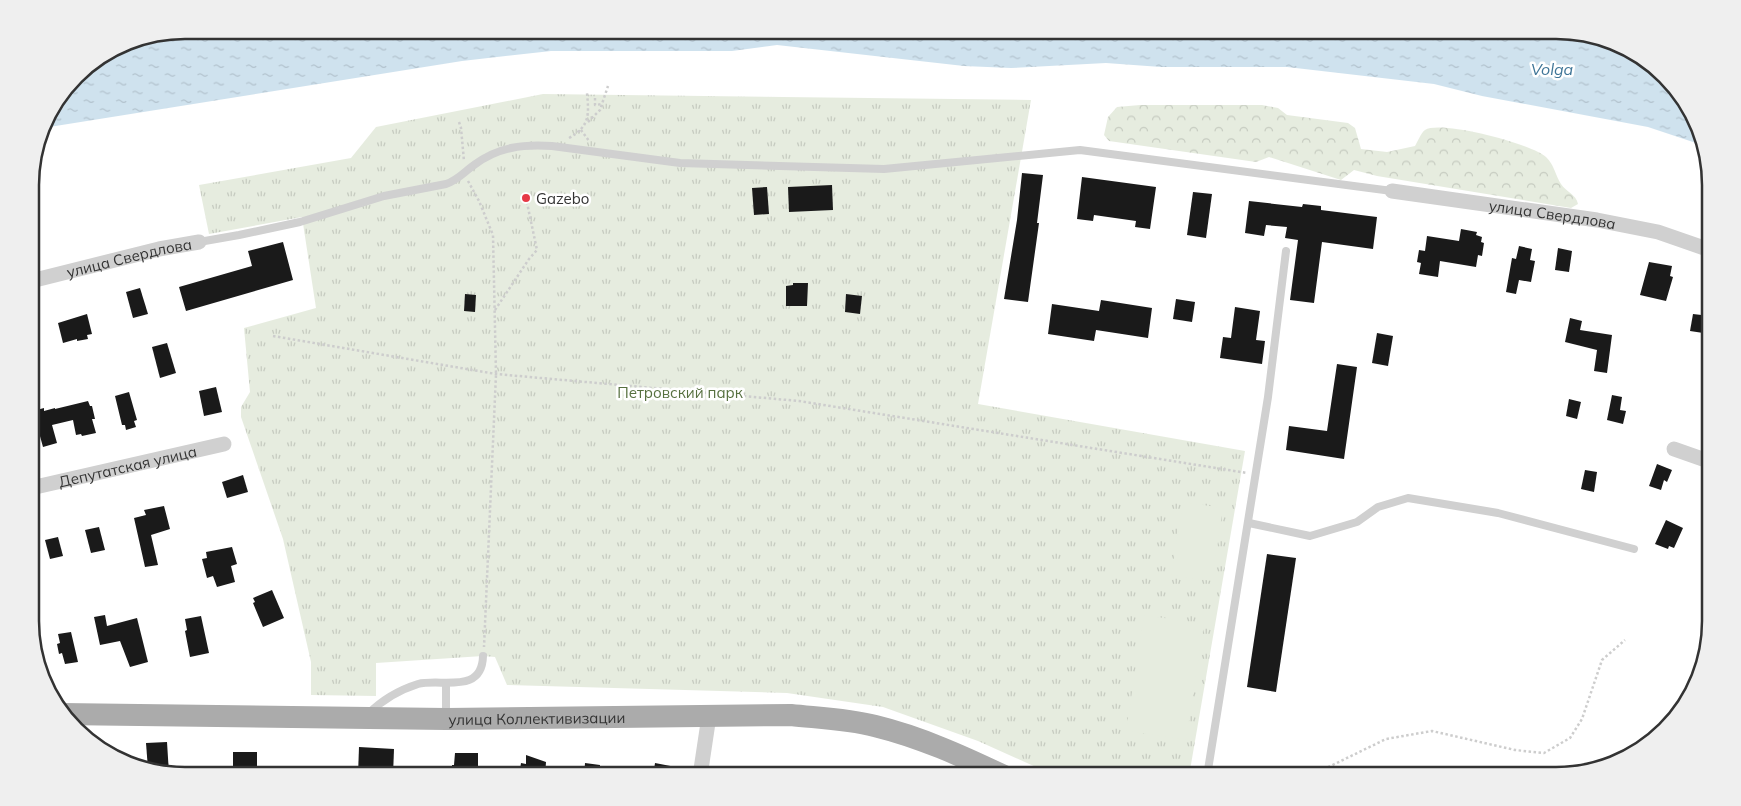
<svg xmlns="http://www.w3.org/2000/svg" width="1741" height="806" viewBox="0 0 1741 806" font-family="Mulish,sans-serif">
<defs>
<pattern id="grass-tufts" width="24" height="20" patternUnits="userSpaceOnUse" patternTransform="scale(1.25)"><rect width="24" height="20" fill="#e6ecdf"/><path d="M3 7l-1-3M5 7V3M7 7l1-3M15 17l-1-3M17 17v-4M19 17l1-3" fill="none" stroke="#c6cbc0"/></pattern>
<pattern id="forest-crowns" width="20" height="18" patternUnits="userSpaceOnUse" patternTransform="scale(1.25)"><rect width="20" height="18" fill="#e6ecdf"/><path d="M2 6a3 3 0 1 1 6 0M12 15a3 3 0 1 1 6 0" fill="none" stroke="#c6cbc0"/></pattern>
<pattern id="water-ripples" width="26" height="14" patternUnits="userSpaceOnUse" patternTransform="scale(1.25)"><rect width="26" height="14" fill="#cfe2ee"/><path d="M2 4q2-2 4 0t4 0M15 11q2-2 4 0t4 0" fill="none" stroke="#b2c2cd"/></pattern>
</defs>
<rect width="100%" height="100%" fill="#fff"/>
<path fill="url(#grass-tufts)" d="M543,94L1031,100L978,404L1245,451L1189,776H1056L978,741L883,707L787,693L507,685L495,657L483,656L376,663V696L311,695V662L283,539L241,417V407L250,392L244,328L316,308L302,217L209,234L199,185L351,158L376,127Z"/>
<path fill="url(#forest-crowns)" d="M1140,105H1262L1278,108L1287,115L1348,123L1355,128L1361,149L1387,152L1415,146C1418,141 1421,133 1425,130C1441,120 1532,144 1546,157C1554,164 1556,177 1561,184C1566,192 1576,194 1578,204L1571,208L1377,176L1354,170L1341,180L1269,157L1256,162L1109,141L1104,135L1108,117L1117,107Z"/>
<g fill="#e6ecdf">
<path d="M1183,502L1223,508L1212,581L1171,575Z"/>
<path d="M1144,615L1204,624L1186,740L1126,731Z"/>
</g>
<path fill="url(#water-ripples)" d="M184,30H1557L1616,42L1679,91L1702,145L1648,127L1482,96L1434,84L1287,67H1161L1106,63L1011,68L964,66L777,45L732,51H551L462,61L43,128L46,116L82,69L126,42Z"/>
<g fill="#1a1a1a">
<path d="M1022,173L1043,175L1037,223H1039L1028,302L1004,299L1017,220Z"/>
<path d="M1082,177L1156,187L1150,229L1135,227L1136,221L1094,215L1093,221L1077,219Z"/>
<path d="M832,185L833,210L789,212L788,187Z"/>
<path d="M767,187L769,214L754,215L752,188Z"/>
<path d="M1193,192L1212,194L1206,238L1187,235Z"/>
<path d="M1249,201L1302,207L1303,204L1321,206V210L1377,217L1373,249L1322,242L1314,303L1290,300L1298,240L1285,238L1287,227L1266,225L1264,236L1245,233Z"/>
<path d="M1461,229L1477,232L1476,235L1482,237L1481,242L1484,243L1482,256L1478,255L1476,267L1440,261L1438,277L1419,274L1421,263L1417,262L1419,250L1425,251L1427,236L1459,241Z"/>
<path d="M283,242L293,280L186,311L179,287L252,266L248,251Z"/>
<path d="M1519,246L1532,249L1530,260L1535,261L1531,282L1519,280L1516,294L1506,292L1512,258L1516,259Z"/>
<path d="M1558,248L1572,251L1569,272L1555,270Z"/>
<path d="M1649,262L1672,266L1670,276L1673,277L1666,301L1640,295Z"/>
<path d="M793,283H808L807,306H786V286L793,285Z"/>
<path d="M140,288L148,314L133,318L126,292Z"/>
<path d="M465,294L476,295L475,312L464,311Z"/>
<path d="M846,294L862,296L860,314L845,312Z"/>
<path d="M1176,299L1195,302L1192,322L1173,319Z"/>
<path d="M1101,300L1152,308L1148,338L1096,330L1094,341L1048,334L1052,304L1099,311Z"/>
<path d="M1235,307L1260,311L1256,340L1265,341L1262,364L1220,358L1223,337L1231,338Z"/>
<path d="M87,314L92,334L87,335L88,339L77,341V339L63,343L58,323Z"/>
<path d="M1693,314L1710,316V334L1690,331Z"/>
<path d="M1570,318L1582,321L1580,330L1612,335L1607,373L1594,371L1597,350L1565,342Z"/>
<path d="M1377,333L1393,336L1388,366L1372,363Z"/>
<path d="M167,343L176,373L160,378L152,347Z"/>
<path d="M1337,364L1357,367L1344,459L1286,450L1289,426L1327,431Z"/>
<path d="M216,387L222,412L204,416L199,391Z"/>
<path d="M129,392L137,420L134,421L136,427L126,430L125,425H122L115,396Z"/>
<path d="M1612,395L1622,397L1620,410L1626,411L1623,424L1607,420Z"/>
<path d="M1569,399L1581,402L1577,419L1566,416Z"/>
<path d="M88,401L90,406H92L95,419H92L96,433L82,436L81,434L76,435L73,420L52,425L57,443L43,447L33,411L44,408V411L55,408V409Z"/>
<path d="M1657,464L1672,470L1667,482L1664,480L1661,490L1649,486Z"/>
<path d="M1585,470L1597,472L1594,492L1581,489Z"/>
<path d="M243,475L248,492L227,498L222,482Z"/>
<path d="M164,506L170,529L151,535L158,565L145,567L134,518L146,515L144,510Z"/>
<path d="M1666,520L1683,528L1674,548L1669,546L1668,549L1655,544Z"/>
<path d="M99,527L105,550L91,553L85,530Z"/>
<path d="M58,537L63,556L50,559L45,540Z"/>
<path d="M232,547L237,564L231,566L235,582L217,587L213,576L207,578L202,559L207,558L206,552Z"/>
<path d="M1267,554L1296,558L1276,692L1247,687Z"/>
<path d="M272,590L284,618L263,627L253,603L255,602L253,598Z"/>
<path d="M105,615L107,626L137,618L148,662L130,667L120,641L100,645L94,617Z"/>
<path d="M201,616L209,653L190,657L185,631L187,630L185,619Z"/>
<path d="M71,632L78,662L65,664L62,653L59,654L57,644L60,643L58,634Z"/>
<path d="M167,742L169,773L148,769L146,743Z"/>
<path d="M359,747L394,749L393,776L358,775Z"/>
<rect x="233" y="752" width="24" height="24"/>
<path d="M455,753H478V776H452V765H454Z"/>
<path d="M526,755L546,762L545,776H519L521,763L526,764Z"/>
<path d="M585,763L600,765L599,776H584Z"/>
<path d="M655,763L691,770V776H653Z"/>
</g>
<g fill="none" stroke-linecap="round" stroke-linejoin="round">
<g stroke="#cdcdcd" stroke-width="2.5" stroke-dasharray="2.5 2.5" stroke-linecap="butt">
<path d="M595,98V105L603,104"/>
<path d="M459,122L461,128L464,161"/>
<path d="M588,122L600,110L608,86"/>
<path d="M581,130L589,141"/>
<path d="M569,138C590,126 589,115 587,93"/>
<path d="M468,181L479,201L493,235L496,374L484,647"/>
<path d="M495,310L529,259L537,250L526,198"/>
<path d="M273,336L496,374L799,401L1247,473"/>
<path d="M1310,776L1386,739L1432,731L1515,750L1544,753L1570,738L1582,719L1602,660L1625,640"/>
</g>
<g stroke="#d0d0d0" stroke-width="8">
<path d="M199,242L239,235L300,222L384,196L446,184C458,180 464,172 474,165C498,147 523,144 552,146L680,163L884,169L1080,150L1392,191"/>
<path d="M1249,523L1310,536L1357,522L1378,507L1408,498L1498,513L1634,549"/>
<path d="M368,714C382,700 399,690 418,684C441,678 482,695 483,656"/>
<path d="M446,716V683"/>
<path d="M1207,776L1268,397L1286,251"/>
</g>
<g stroke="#d0d0d0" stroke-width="15">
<path id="s1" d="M1392,191L1597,220L1658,232L1710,250"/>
<path id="s2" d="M31,281L159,249L199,242"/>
<path d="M1674,449L1711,462"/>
<path id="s3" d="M31,488L224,444"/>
<path d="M700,776L709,716"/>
</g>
<path stroke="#ababab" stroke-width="22" id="s4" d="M61,714L446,719L791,715C819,718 848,719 875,726C920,737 962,756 1004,776"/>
</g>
<circle fill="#e63946" stroke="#fff" stroke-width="2" cx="526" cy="198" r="5"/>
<g text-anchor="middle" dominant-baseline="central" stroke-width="5" stroke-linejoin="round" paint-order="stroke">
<g font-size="15" fill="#333" stroke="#fff" text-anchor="start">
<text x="536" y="198">Gazebo</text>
</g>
<g font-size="15" fill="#333" stroke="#fff">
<text stroke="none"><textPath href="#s1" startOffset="162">улица Свердлова</textPath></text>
<text stroke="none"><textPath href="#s2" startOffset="101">улица Свердлова</textPath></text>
<text stroke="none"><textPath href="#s3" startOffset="99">Депутатская улица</textPath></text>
<text stroke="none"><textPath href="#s4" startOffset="476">улица Коллективизации</textPath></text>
</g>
<g font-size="15" fill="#56703f" stroke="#fff">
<text x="680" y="392">Петровский парк</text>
</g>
<g font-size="16" font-style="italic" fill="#3f7597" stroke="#fff">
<text x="1552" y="69">Volga</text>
</g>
</g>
<path d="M0 0H1741V806H0ZM185 39H1556A146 146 0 0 1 1702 185V621A146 146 0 0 1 1556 767H185A146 146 0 0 1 39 621V185A146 146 0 0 1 185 39Z" fill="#efefef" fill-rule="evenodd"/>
<path fill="none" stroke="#333" stroke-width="2.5" d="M185 39H1556A146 146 0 0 1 1702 185V621A146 146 0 0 1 1556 767H185A146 146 0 0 1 39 621V185A146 146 0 0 1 185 39Z"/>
</svg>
